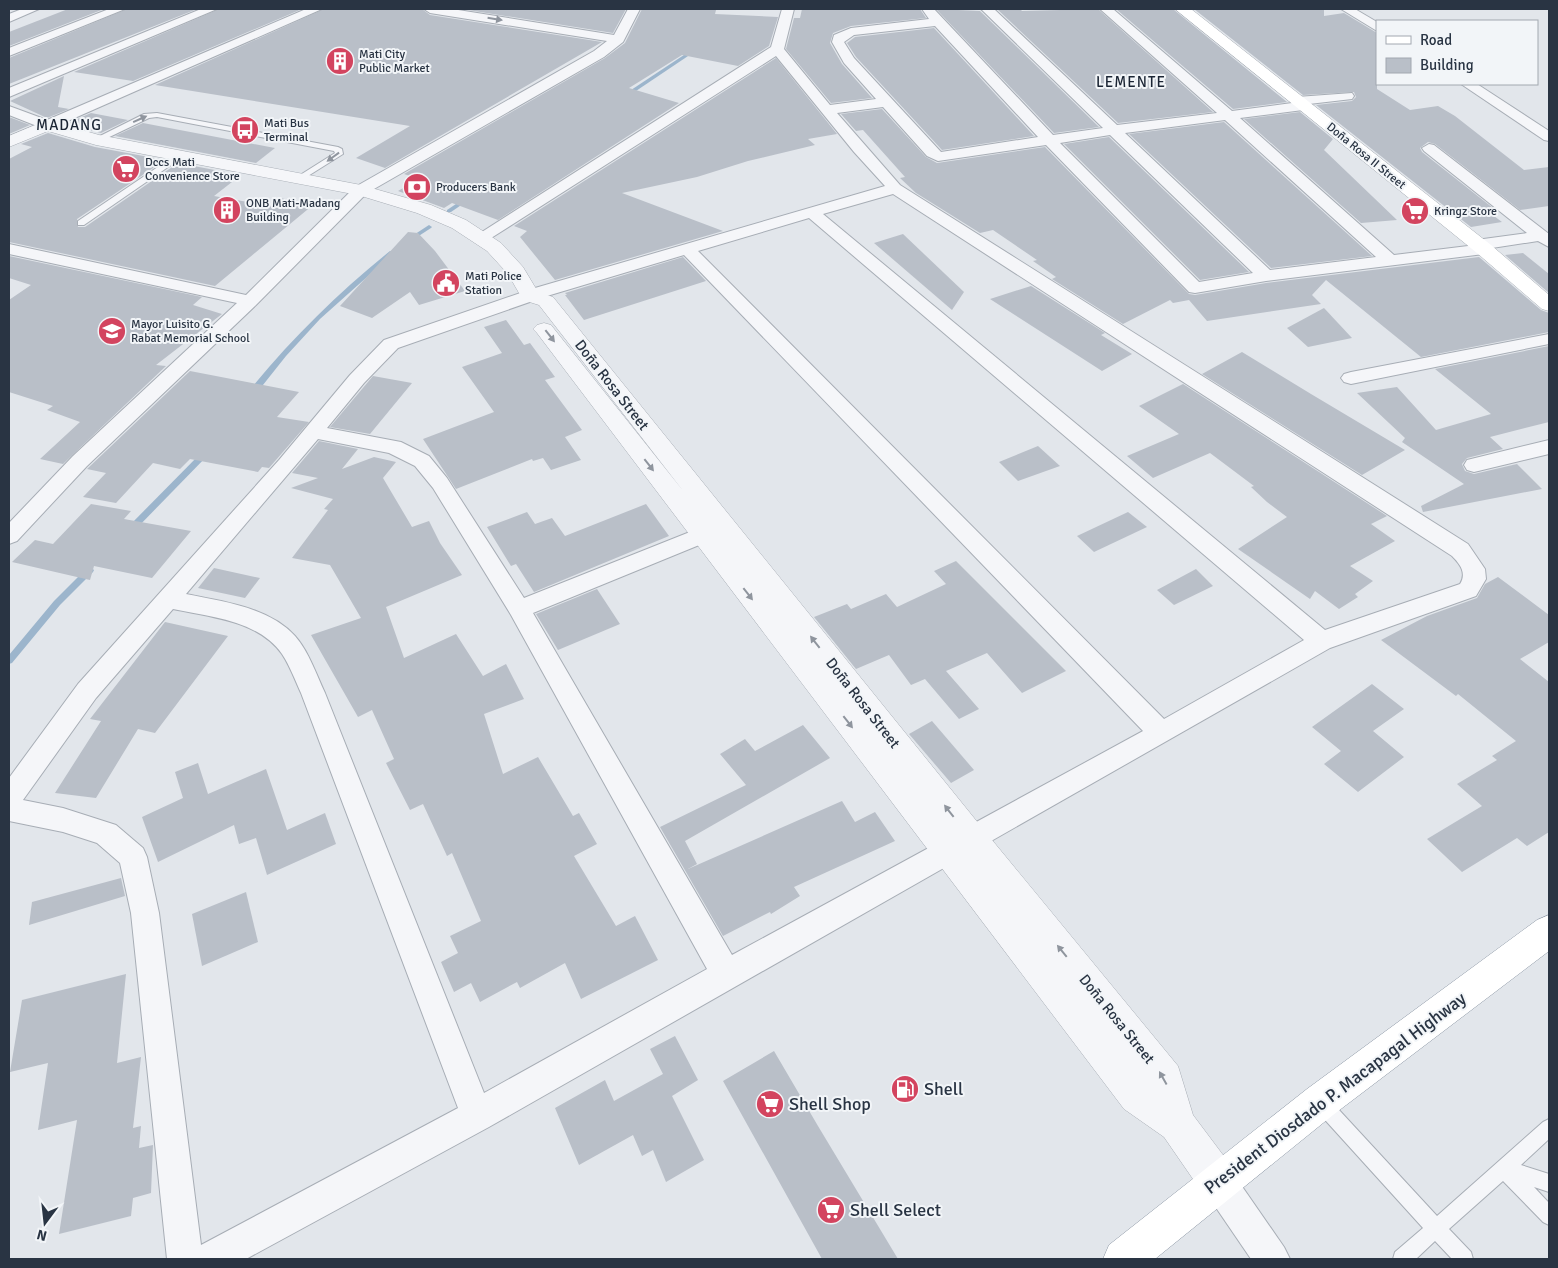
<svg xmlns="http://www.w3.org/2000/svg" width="1558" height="1268" viewBox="0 0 1558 1268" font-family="Signika,sans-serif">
<rect width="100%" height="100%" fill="#e2e6eb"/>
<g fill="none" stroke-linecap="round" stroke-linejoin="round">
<g fill="#9cb5cc" fill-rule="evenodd">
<path d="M693,49L697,50L627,97L622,96Z"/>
<path d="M465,198L470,199L451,212H447V210Z"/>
<path d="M429,225L432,227L431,228L411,241L406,240Z"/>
<path d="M390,251L395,252L320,319L286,356L255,395H249V391C291,339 338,293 390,251Z"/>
<path d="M203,451H206L210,453L134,531H128L127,529L128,527Z"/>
<path d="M90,567L94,570L93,572L60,605L12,663L9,664V655L54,601L87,568Z"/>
</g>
</g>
<g fill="#b9bfc8">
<path d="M68,9H104L9,46V32Z"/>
<path d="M127,9H197L9,84V58Z"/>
<path d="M219,9H302L133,81L74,72Z"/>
<path d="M324,9H422L430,15L602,42L385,168L356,158L410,126L155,85Z"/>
<path d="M462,9H626L613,33Z"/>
<path d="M642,9H698L716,10L715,14L778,17L769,46L738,66L682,55L629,88L679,103L498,220L452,203L444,208L398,191L419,179L404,174L605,58L625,43Z"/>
<path d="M802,9H920L926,18L851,26L833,33L830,43L842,64L872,98L831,103L786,49L794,18H800Z"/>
<path d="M936,9L980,11L1099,127L1054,133Z"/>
<path d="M997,9H1020L1022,11L1098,9L1213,112L1118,123Z"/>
<path d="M1116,9H1173L1287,102L1233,109Z"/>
<path d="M1194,9H1324V16L1344,13L1377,33V89L1410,110L1438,106L1455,116L1524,170L1549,167V206L1520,210L1435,144L1428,142L1420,148L1422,152L1498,212L1490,213L1502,222L1471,227L1316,105L1352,101L1356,97L1354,92L1303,95Z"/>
<path d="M934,28L1034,136L942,150L856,57L847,43L855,37Z"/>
<path d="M776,58L837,134L808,139L815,145L748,161L697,177L622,193L723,231L555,280L520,237L527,231L514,226Z"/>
<path d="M64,76L58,107L69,109L47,118L10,101Z"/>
<path d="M882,109L926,157L937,163L1045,147L1189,294L1195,295L1266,283L1479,257L1541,310L1549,313V332L1421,357L1326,280L1312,295L1321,304L1207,321L1189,300L1173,303L1170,300L1123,324L1052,279L1056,277L1033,261L1037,260L993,230L980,233L916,193L900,178L905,177L863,130L856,131L841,114Z"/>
<path d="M1300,112L1333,139L1324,150L1397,220L1361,223L1244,119Z"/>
<path d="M91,113L128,120L101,133L66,124Z"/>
<path d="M9,117L30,125L9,134Z"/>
<path d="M1224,122L1372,256L1271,268L1129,134Z"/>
<path d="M143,123L275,148L256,163L115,136Z"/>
<path d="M48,133L95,147L165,160L77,219L78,227H85L178,163L241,175L214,196L270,206L280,198L313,205L215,286L9,242V159L32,147L21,144Z"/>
<path d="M1109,137L1249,272L1200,280L1064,144Z"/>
<path d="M408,232L418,233L435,251L465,291L419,305L410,292L372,318L340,306Z"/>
<path d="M903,234L964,292L952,310L874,243Z"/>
<path d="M1523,253L1549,274V293L1505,255Z"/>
<path d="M9,256L202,297L193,305L222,314L156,365L166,366L63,464L40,459L80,422L47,410L53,406L9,392V300L31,285L9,278Z"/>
<path d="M683,257L706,281L584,320L565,295H567L565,293Z"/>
<path d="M1031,286L1105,333L1101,335L1132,354L1102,371L990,299Z"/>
<path d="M1324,308L1352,338L1308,347L1287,328Z"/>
<path d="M506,320L524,345L530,343L555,377L545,380L582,430L565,437L581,460L551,470L543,458L533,461L532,459L456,489L423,439L494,412L462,367L502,353L484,327Z"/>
<path d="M1549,346V422L1490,437L1503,449L1467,458L1462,464L1465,471L1474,474L1517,464L1542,489L1423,512L1421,506L1464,484L1402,442L1405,438L1357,393L1397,387L1436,430L1491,414L1435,369Z"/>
<path d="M1242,352L1311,394L1405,450L1362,475L1202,374Z"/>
<path d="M190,371L299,392L277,417L309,422L269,468L262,467L258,472L190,459L180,469L153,463L116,503L83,497L106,473L87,469Z"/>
<path d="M373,376L412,383L370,434L330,427Z"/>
<path d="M1183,384L1387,516L1371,524L1395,541L1350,566L1373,581L1355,594L1358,597L1339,609L1315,591L1310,599L1238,549L1287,517L1267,502L1251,487L1254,486L1210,453L1153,478L1127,456L1179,434L1139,406Z"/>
<path d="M319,441L358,449L342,469L374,457L396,462L383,478L412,527L429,521L440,543L462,575L386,607L404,658L456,634L483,676L506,664L524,699L484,714L503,774L538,757L573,816L579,813L597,844L574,856L616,926L635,916L658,960L581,999L565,963L520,988L517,982L480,1002L471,983L454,992L441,962L458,953L450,936L481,921L452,853L447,856L423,804L410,810L386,763L394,759L372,710L358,717L311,635L361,618L330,565L292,558L328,510L324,509L333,499L291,488L318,478L292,473Z"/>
<path d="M1038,446L1060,466L1018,481L999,462Z"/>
<path d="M91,504L131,511L124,519L191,531L152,578L94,566L90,580L12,562L35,540L53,544Z"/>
<path d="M646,504L669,536L534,592L516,564L511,566L487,527L527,512L535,524L552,518L565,536Z"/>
<path d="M1128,512L1147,527L1094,552L1077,536Z"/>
<path d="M956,561L1066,671L1022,693L987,653L946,671L979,709L959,719L925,679L911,685L889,655L856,669L814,617L847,604L851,609L886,594L897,607L946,584L934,571Z"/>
<path d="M214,568L260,578L245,598L198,588Z"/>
<path d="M1196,569L1213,586L1174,605L1157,590Z"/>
<path d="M1498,577L1549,615V642L1520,659L1549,682V832L1527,846L1517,838L1462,872L1427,839L1482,806L1457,784L1497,760L1492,756L1516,741L1458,694L1456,696L1381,640L1427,616L1477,598L1485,584Z"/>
<path d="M597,589L620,624L558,650L536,614Z"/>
<path d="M165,622L228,636L155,733L138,729L96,798L55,793L101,721L90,719Z"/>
<path d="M1372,684L1404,709L1373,731L1404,757L1358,792L1324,764L1341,751L1312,727Z"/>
<path d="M932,721L974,770L951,783L909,734Z"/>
<path d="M803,725L830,758L685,841L697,864L688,869L842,801L855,822L875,812L895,841L794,887L800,896L771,914L770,912L723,936L660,827L746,785L720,754L745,739L755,751Z"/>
<path d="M198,763L208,794L266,769L287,830L325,813L336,844L267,875L256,838L239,844L234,825L158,862L142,817L183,798L175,772Z"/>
<path d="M121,878L125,896L29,925L32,902Z"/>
<path d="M246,892L258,942L202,966L192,914Z"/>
<path d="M126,974L117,1063L141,1057L133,1128L141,1126L139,1148L153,1145L151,1193L133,1198L131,1216L59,1234L77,1120L38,1130L48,1063L10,1072L22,1000Z"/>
<path d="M675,1036L698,1080L672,1096L704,1160L666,1182L653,1150L642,1156L633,1135L579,1165L555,1108L605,1080L614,1101L663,1074L650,1049Z"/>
<path d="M774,1051L818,1126L898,1259H822L723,1081Z"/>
</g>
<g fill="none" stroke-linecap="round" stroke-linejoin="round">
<defs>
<g id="service">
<path d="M157,113L338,147L342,149L343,154L300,181L296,179L297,177L335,153L334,151L157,117L149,118L99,142L92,140L144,114Z"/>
<path d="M177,154L184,156L84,225H78V221Z"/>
<path d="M1322,1095L1328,1098L1437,1216L1543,1122L1549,1119V1139L1521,1165L1549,1174V1192L1534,1187L1549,1203V1225L1543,1222L1503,1181L1449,1229L1471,1252L1473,1259H1452L1435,1241L1416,1259H1393L1395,1252L1423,1228L1316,1110L1313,1104L1316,1098Z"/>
</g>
<g id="minor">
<path d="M22,9H39L9,22V14Z"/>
<path d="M109,9H125L9,56V48Z"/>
<path d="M201,9H217L9,97V88Z"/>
<path d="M306,9H322L52,128H42L9,115V106L47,120Z"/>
<path d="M424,9H452L614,35L628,9H640L623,42L604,57L367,193L256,305L87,466L17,541L9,544V523L73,456L237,303L9,254V244L246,295L355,187L594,51L607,41L430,13Z"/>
<path d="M782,9H794L784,49L830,105L876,99L844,63L832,42L834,35L851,28L929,19L922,9H934L1053,135L1103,128L981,9H994L1117,125L1217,113L1100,9H1113L1232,111L1292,103L1290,101L1292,98L1297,97L1352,93L1354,96L1352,99L1309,104L1308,109L1303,110L1240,118L1394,255L1468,246L1470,241L1476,240L1527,233L1424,151L1422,148L1429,144L1434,145L1549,234V247L1538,241L1492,248L1490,253L1484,254L1266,281L1195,293L1189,292L1046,145L938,161L927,156L883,107L837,113L900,185L1468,544L1485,569L1486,579L1476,596L1330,648L489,1127L246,1259H167L131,913L120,863L97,843L63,832L9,821V778L78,684L279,460L350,375L384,340L535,288L885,186L854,152L776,56L488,240H476L474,237L771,47ZM935,26L1038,137L941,152L854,58L844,42L854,35ZM1225,120L1376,257L1270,270L1125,133ZM1110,135L1253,273L1199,282L1060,143ZM893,194L1452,556C1460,564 1467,573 1460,584L1325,630L823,214ZM809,218L1304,640L1164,719L698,251ZM684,255L1143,731L732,955L533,613L731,532L734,527L731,522L723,519L715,522L524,598L447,478L429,456L401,442L327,428L364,383L398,348L547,296ZM318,439L389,453L415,466L433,488L511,615L707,969L484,1093L325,693C316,674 309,652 295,636C269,607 221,601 186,594ZM173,609C210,617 258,620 282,654C290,666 295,680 301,693L458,1108L201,1245L159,913L147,857L143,848L116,825L63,808L23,800L96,698Z"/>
<path d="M1341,9H1355L1377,22V31Z"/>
<path d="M1461,84H1477L1549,131V141L1544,140Z"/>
<path d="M1549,334V344L1351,384L1344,382L1341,378L1344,374L1351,372Z"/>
<path d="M1549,440V454L1474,472L1467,470L1464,465L1467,460Z"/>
<path d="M1218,1164L1230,1169L1284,1247L1290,1259H1251L1206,1193L1201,1181L1206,1169Z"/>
</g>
<path id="tertiary" d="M47,120L99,135L361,185L431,205L466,220L501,243L523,267L538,292L553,297L983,829L1178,1066L1193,1115L1232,1167L1238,1181L1232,1195L1218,1201L1204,1195L1164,1137L1124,1109L537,333L533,329L537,325L544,323L551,325L684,492L539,305L523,300L508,274L487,251L452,228L417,213L358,195L96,145L48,131L9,147V136Z"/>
<path id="secondary" d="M1175,9H1191L1491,245L1549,295V311L1542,309L1477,253Z"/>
<path id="trunk" d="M1549,915V951L1333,1115L1155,1259H1103L1109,1245L1307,1089L1537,920Z"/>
</defs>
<use href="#service" stroke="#a7adb5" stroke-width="2"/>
<use href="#minor" stroke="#a7adb5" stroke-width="2"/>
<use href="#tertiary" stroke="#a7adb5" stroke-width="1"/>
<use href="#secondary" stroke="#a7adb5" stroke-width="1"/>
<use href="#trunk" stroke="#8994a2" stroke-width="1"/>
<use href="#service" fill="#f5f6f9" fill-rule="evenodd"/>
<use href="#minor" fill="#f5f6f9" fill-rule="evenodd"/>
<use href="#tertiary" fill="#f5f6f9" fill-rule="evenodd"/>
<use href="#secondary" fill="#fff" fill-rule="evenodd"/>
<use href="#trunk" fill="#fff" fill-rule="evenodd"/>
</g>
<defs><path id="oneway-solid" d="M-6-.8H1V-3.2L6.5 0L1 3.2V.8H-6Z" transform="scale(1.25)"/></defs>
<g fill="#8f959e">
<use href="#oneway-solid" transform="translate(495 19) rotate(9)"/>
<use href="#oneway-solid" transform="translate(140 119) rotate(-24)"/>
<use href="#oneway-solid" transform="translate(333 157) rotate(144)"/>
<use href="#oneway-solid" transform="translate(550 336) rotate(52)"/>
<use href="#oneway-solid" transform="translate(649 465) rotate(52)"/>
<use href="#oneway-solid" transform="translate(748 594) rotate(52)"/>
<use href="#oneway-solid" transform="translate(815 642) rotate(-128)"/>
<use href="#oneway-solid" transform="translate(848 722) rotate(52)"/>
<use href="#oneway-solid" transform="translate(949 811) rotate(-128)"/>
<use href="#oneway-solid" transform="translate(1062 951) rotate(-129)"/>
<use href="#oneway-solid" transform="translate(1163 1078) rotate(-119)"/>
</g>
<defs>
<symbol id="building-disc" viewBox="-11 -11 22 22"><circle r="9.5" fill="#d3445f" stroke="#f2f5f8"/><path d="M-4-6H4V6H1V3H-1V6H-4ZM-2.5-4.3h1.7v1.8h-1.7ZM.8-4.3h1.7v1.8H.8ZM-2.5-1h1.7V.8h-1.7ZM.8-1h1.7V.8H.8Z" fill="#fff"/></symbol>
<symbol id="bus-disc" viewBox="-11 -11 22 22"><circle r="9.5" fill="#d3445f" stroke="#f2f5f8"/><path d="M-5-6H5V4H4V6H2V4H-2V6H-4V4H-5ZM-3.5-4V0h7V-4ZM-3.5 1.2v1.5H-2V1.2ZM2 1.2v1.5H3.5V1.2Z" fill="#fff"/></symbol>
<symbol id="supermarket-disc" viewBox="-11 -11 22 22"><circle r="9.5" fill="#d3445f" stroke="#f2f5f8"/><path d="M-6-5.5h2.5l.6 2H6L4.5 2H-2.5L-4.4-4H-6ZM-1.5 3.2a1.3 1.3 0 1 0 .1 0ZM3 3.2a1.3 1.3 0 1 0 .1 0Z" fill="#fff"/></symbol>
<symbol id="bank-disc" viewBox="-11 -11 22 22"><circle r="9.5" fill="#d3445f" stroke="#f2f5f8"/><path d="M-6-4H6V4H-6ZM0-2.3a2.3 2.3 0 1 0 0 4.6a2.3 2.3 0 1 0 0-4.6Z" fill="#fff"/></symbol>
<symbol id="civic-disc" viewBox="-11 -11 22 22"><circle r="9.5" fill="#d3445f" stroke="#f2f5f8"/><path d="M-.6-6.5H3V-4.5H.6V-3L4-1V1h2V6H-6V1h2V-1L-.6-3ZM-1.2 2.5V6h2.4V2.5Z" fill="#fff"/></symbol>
<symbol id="school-disc" viewBox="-11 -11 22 22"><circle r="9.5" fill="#d3445f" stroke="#f2f5f8"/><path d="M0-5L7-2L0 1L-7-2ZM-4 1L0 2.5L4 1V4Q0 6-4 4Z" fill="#fff"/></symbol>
<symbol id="fuel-disc" viewBox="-11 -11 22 22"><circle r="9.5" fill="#d3445f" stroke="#f2f5f8"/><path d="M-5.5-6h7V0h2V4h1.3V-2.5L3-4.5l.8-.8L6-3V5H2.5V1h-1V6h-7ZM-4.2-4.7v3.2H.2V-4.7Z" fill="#fff"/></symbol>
</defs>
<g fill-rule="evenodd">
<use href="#building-disc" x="324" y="45" width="32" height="32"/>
<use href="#bus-disc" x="229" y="114" width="32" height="32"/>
<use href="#supermarket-disc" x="110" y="153" width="32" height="32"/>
<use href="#bank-disc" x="401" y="171" width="32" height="32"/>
<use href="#building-disc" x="211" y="194" width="32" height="32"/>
<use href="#supermarket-disc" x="1399" y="195" width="32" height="32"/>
<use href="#civic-disc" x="430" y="267" width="32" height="32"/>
<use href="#school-disc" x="96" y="315" width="32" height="32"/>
<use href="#fuel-disc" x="889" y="1073" width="32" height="32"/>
<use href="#supermarket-disc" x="754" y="1088" width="32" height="32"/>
<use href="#supermarket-disc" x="815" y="1194" width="32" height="32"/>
</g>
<g text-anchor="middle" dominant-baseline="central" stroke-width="4" stroke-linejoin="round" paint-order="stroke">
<g font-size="12" fill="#293443" stroke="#f2f5f8" text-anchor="start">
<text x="359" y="54">Mati City<tspan x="359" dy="14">Public Market</tspan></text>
<text x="264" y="123">Mati Bus<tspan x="264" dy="14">Terminal</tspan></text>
<text x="145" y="162">Dccs Mati<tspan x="145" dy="14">Convenience Store</tspan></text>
<text x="436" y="187">Producers Bank</text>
<text x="246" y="203">ONB Mati-Madang<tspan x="246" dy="14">Building</tspan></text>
<text x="1434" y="211">Kringz Store</text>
<text x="465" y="276">Mati Police<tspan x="465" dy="14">Station</tspan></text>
<text x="131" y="324">Mayor Luisito G.<tspan x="131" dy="14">Rabat Memorial School</tspan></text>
</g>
<g font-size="12" fill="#293443" stroke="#f2f5f8">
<text transform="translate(1366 156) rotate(39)">Doña Rosa II Street</text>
</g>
<g font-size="15" letter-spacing="1" fill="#1b2534" stroke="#f2f5f8">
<text x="1131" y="82">LEMENTE</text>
<text x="69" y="125">MADANG</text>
</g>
<g font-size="15" fill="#293443" stroke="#f2f5f8">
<text transform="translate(612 385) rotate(52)">Doña Rosa Street</text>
<text transform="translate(863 703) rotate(52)">Doña Rosa Street</text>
<text transform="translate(1117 1019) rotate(51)">Doña Rosa Street</text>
</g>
<g font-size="18" fill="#293443" stroke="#f2f5f8" text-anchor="start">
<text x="924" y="1089">Shell</text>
<text x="789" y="1104">Shell Shop</text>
<text x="850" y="1210">Shell Select</text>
</g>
<g font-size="18" fill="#293443" stroke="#f2f5f8">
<text transform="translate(1335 1093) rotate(-37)">President Diosdado P. Macapagal Highway</text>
</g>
</g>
<rect width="1558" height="1268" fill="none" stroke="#293443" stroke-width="20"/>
<rect x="1376" y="20" width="162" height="65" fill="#f2f5f8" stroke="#a2a8b0"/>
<rect x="1386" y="36" width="25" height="8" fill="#ffffff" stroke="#a2a8b0"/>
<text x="1420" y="45" font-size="15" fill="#293443">Road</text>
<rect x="1386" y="58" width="25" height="15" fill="#b9bfc8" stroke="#a2a8b0"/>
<text x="1420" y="70" font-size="15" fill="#293443">Building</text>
<g transform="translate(45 1223) rotate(195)" stroke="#f2f5f8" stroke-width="4" paint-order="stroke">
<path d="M0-4L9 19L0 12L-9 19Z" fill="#293443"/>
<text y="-8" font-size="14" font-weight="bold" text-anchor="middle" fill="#293443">N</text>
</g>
</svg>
